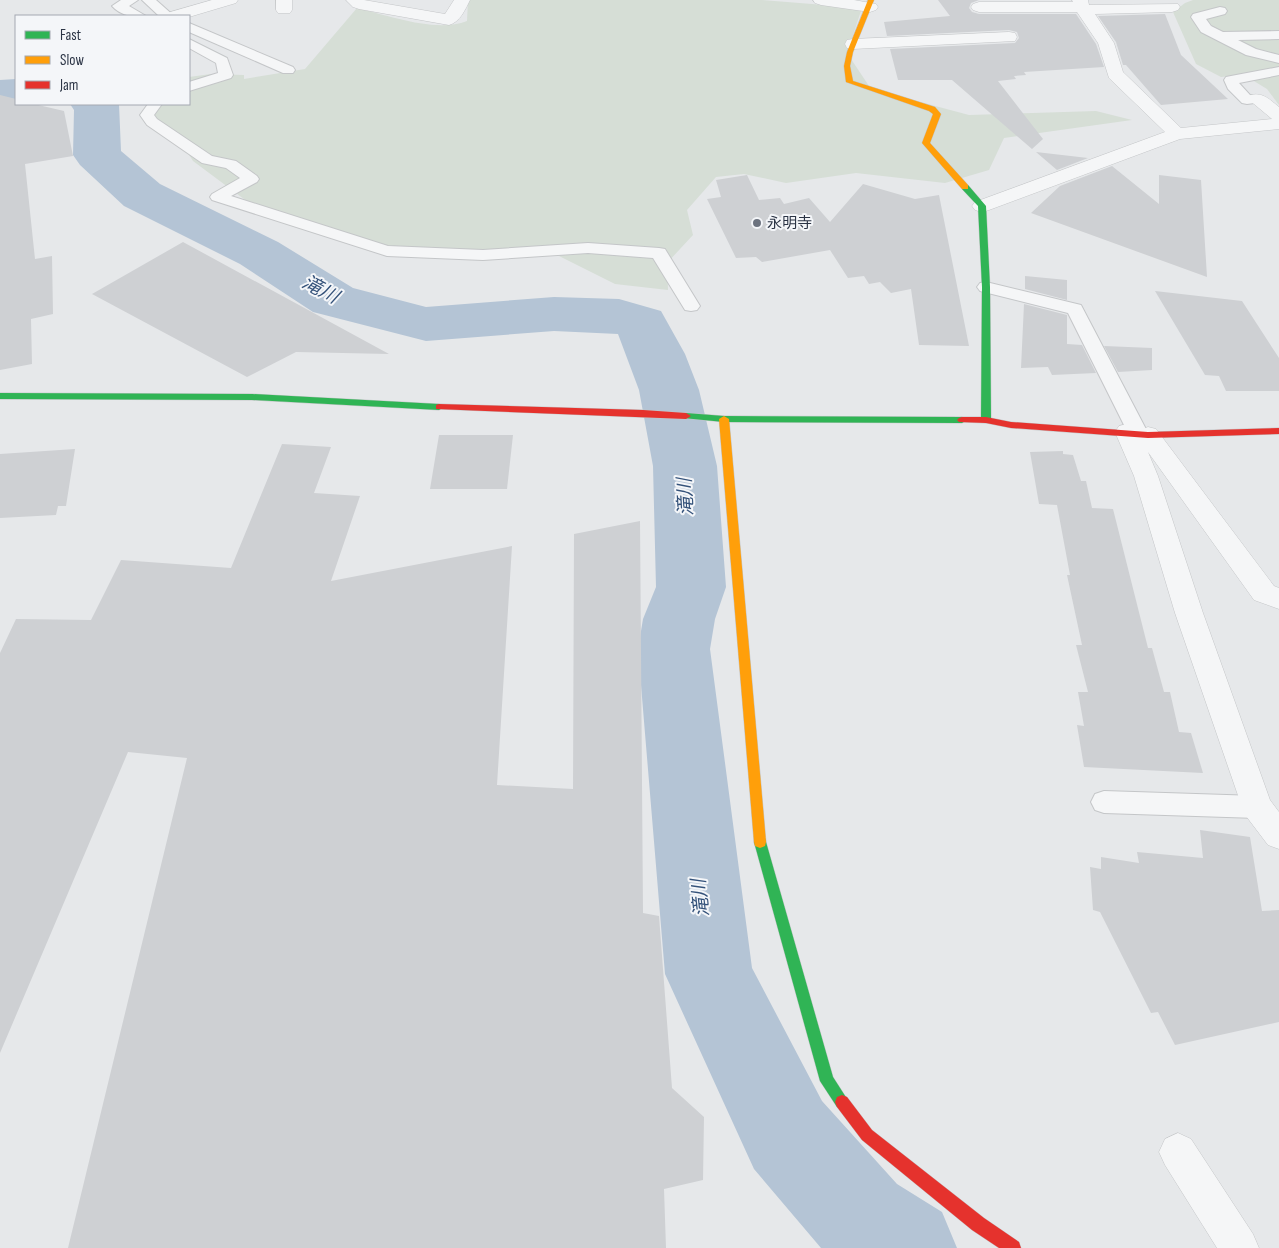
<svg xmlns="http://www.w3.org/2000/svg" width="1279" height="1248" viewBox="0 0 1279 1248" font-family="'Sofia Sans Condensed','Noto Sans JP',sans-serif">
<rect width="100%" height="100%" fill="#e6e8ea"/>
<g fill="#d6ded6">
<path d="M468,0H762L862,8L847,53L869,86L909,99L969,115L1096,111L1132,120L1004,138L989,170L945,183L856,173L786,183L744,174L716,177L687,210L693,235L667,263L668,290L615,284L543,248L453,259L395,253L331,238L285,224L260,211L193,161L177,136L152,125L151,104H189V77L211,74L244,75V79L305,69L357,8C390,16 436,33 467,21Z"/>
<path d="M1193,0H1279V105L1267,89L1244,75L1221,77L1196,64L1173,12L1185,3Z"/>
</g>
<g fill="none" stroke-linecap="round" stroke-linejoin="round">
<g fill="#b4c4d5" fill-rule="evenodd">
<path d="M16,79V104H28L0,108V80Z"/>
<path d="M70,104H119L121,151L160,184L278,242L353,288L426,307L554,297L619,299L661,311L685,354L699,390L717,466L726,587L715,619L710,649L752,968L822,1101L897,1184L942,1212L957,1248H821L754,1169L665,974L638,649L643,619L656,587L653,466L639,390L618,334L554,331L426,341L313,312L240,264L124,206L80,165L73,155L74,110Z"/>
</g>
</g>
<g fill="#ced0d3">
<path d="M938,0H1067H979L971,3L969,8L972,12L979,14H1076L1096,44L1104,67L1024,72L1026,75L1014,76L1016,79L998,81L1043,139L1032,149L952,80H898L890,49L1015,43L1019,38L1017,32L1009,30L887,36L884,22L950,16Z"/>
<path d="M1165,14L1181,55L1228,99L1161,105L1126,65H1123L1116,42L1098,16Z"/>
<path d="M0,95L16,99V104H34L64,111L73,156L25,164L35,259L52,256L53,314L31,319L32,364L0,370Z"/>
<path d="M1036,152L1088,158L1057,170Z"/>
<path d="M1112,166L1159,204V175L1201,180L1207,277L1031,213L1060,186Z"/>
<path d="M747,175L759,200L780,198L784,204L809,198L830,222L863,184L915,199L939,195L969,346L919,345L911,289L891,293L880,282L869,284L864,276L848,278L830,250L762,262L756,257L736,258L707,199L721,197L716,180Z"/>
<path d="M183,242L389,354L296,352L247,377L92,294Z"/>
<path d="M1025,276L1067,280V300L1025,289Z"/>
<path d="M1155,291L1242,301L1279,358V391H1226L1219,376L1205,375Z"/>
<path d="M1024,304L1067,315V344L1082,345L1096,373L1052,375L1048,367L1021,368Z"/>
<path d="M1104,346L1152,348V370L1118,372Z"/>
<path d="M439,435H513L507,489H430Z"/>
<path d="M282,444L331,447L314,493L360,496L331,581L512,546L497,785L573,789L574,534L640,521L643,913L659,916L672,1088L704,1117L703,1180L664,1189L666,1248H68L187,758L128,752L0,1053V653L16,619L91,620L121,560L231,568Z"/>
<path d="M75,449L66,506H58L56,515L0,518V454Z"/>
<path d="M1063,451V454L1073,455L1081,481H1086L1092,508L1113,509L1148,648H1152L1164,692H1170L1179,732L1191,733L1203,773L1084,767L1077,725L1084,726L1078,692H1088L1076,645H1082L1067,575H1070L1057,505L1039,504L1030,452Z"/>
<path d="M1200,830L1250,837L1262,911L1279,910V1022L1175,1045L1158,1012L1151,1013L1100,912L1093,910L1090,867L1101,869V857L1139,863L1137,852L1203,858Z"/>
</g>
<g fill="none" stroke-linecap="round" stroke-linejoin="round">
<defs>
<g id="lane">
<path d="M121,0H138L129,6L146,16C133,17 121,16 112,6Z"/>
<path d="M142,0H156L174,16H159Z"/>
<path d="M1220,7L1225,8L1227,11L1225,14L1206,19L1211,26L1223,32L1279,31V39L1238,40L1256,49L1279,55V63L1246,55L1201,32L1191,17L1193,14Z"/>
<path d="M189,23L293,67L295,70L293,73H283L189,32Z"/>
<path d="M189,39L227,58L233,75L231,78L189,91V82L218,73L216,63L189,48Z"/>
<path d="M1279,67V75L1239,83L1250,95L1262,96L1264,99L1262,102L1247,104L1242,103L1228,89L1224,80L1226,77L1231,76Z"/>
<path d="M148,104H162L154,115L157,119L212,156L236,161L257,176L259,179L257,182L231,196L388,246L483,250L588,243L659,248L665,249L700,306L697,310L691,311L685,310L653,258L588,253L483,260L387,256L212,200L210,197L212,194L240,178L226,168L202,163L147,125L140,115Z"/>
<path d="M986,282L1081,305L1148,433L1145,438L1138,439L1131,438L1128,433L1068,313L980,291L977,287L980,283Z"/>
<path d="M1104,791L1257,796L1266,799L1270,807L1266,815L1257,818L1104,813L1095,810L1091,802L1095,794Z"/>
</g>
<g id="street">
<path d="M212,0H238L236,3L189,17L165,16L167,13Z"/>
<path d="M276,0H292V10L290,13H278L276,10Z"/>
<path d="M346,0H364L445,14L454,0H470C465,10 460,22 449,25L359,9L353,7Z"/>
<path d="M813,0H854L876,4L878,7L876,10L870,12L821,5L815,3Z"/>
<path d="M1072,0H1088L1089,5L1178,4L1180,7L1178,10L1172,12L1095,14L1114,43L1123,72L1181,128L1272,119L1248,99L1251,95C1263,92 1270,100 1279,107V129L1180,139L989,210L982,212L975,210L972,206L975,202L1165,132L1109,78L1098,43L1077,12H979L973,10L971,7L973,4L979,2H1073Z"/>
<path d="M1009,32L1015,33L1017,37L1015,41L853,49L847,48L845,44L847,40L853,39Z"/>
<path d="M1127,424L1135,426L1138,431L1148,427L1156,429L1274,586L1279,588V609L1254,600L1148,452L1158,476L1203,613L1270,800L1279,812V849L1268,845L1246,816L1242,807L1175,613L1134,476L1115,432L1119,426Z"/>
<path d="M1178,1133L1191,1139L1253,1234L1259,1248H1217L1165,1165L1159,1152L1165,1139Z"/>
</g>
<g id="fast">
<path d="M962,185H968L986,206L990,287L991,420L986,423L981,420L982,287L978,206L962,189Z"/>
<path d="M0,393L252,394L439,404L444,407L439,410L252,400L0,399Z"/>
<path d="M686,413L724,416L962,417L967,420L962,423L724,422L683,418L681,416L683,414Z"/>
<path d="M760,836L765,838L766,842L833,1077L849,1102L847,1107L842,1109L837,1107L820,1081L754,842L755,838Z"/>
</g>
<g id="slow">
<path d="M868,0H874L853,52L850,66L853,81L935,107L941,114L930,143L968,185V189H962L922,143L933,114L929,111L846,82L844,66L847,52Z"/>
<path d="M724,416L729,419L766,842L765,846L760,848L755,846L754,842L719,419Z"/>
</g>
<g id="jam">
<path d="M439,404L643,410L686,413L691,416L686,419L436,409V405Z"/>
<path d="M962,417H986L1011,422L1148,432L1279,428V434L1148,438L1011,428L986,423L959,422L957,420L959,418Z"/>
<path d="M842,1095L847,1097L872,1130L984,1218L1019,1242L1021,1248H999L972,1230L862,1140L837,1107L835,1102L837,1097Z"/>
</g>
</defs>
<use href="#lane" stroke="#c4c6c8" stroke-width="2"/>
<use href="#street" stroke="#c4c6c8" stroke-width="1"/>
<use href="#fast" stroke="#c4c6c8" stroke-width="1"/>
<use href="#slow" stroke="#c4c6c8" stroke-width="1"/>
<use href="#jam" stroke="#c4c6c8" stroke-width="1"/>
<use href="#lane" fill="#f5f6f7" fill-rule="evenodd"/>
<use href="#street" fill="#f5f6f7" fill-rule="evenodd"/>
<use href="#fast" fill="#30b455" fill-rule="evenodd"/>
<use href="#slow" fill="#ff9f0a" fill-rule="evenodd"/>
<use href="#jam" fill="#e5322d" fill-rule="evenodd"/>
</g>
<circle fill="#6c737f" stroke="#f4f6f9" stroke-width="2" cx="757" cy="223" r="5"/>
<g text-anchor="middle" dominant-baseline="central" stroke-width="4" stroke-linejoin="round" paint-order="stroke">
<g font-size="15" fill="#2b3445" stroke="#f4f6f9" text-anchor="start">
<text x="767" y="223">永明寺</text>
</g>
<g font-size="19" font-style="italic" fill="#34527a" stroke="#f4f6f9">
<text transform="translate(320 290) rotate(28)">滝川</text>
<text transform="translate(686 497) rotate(-93)">滝川</text>
<text transform="translate(701 898) rotate(-96)">滝川</text>
</g>
</g>
<rect x="15" y="15" width="175" height="90" fill="#f4f6f9" stroke="#a4a8b1"/>
<rect x="25" y="31" width="25" height="8" fill="#30b455" stroke="#a4a8b1"/>
<text x="60" y="40" font-size="15" fill="#2b3445">Fast</text>
<rect x="25" y="56" width="25" height="8" fill="#ff9f0a" stroke="#a4a8b1"/>
<text x="60" y="65" font-size="15" fill="#2b3445">Slow</text>
<rect x="25" y="81" width="25" height="8" fill="#e5322d" stroke="#a4a8b1"/>
<text x="60" y="90" font-size="15" fill="#2b3445">Jam</text>
</svg>
